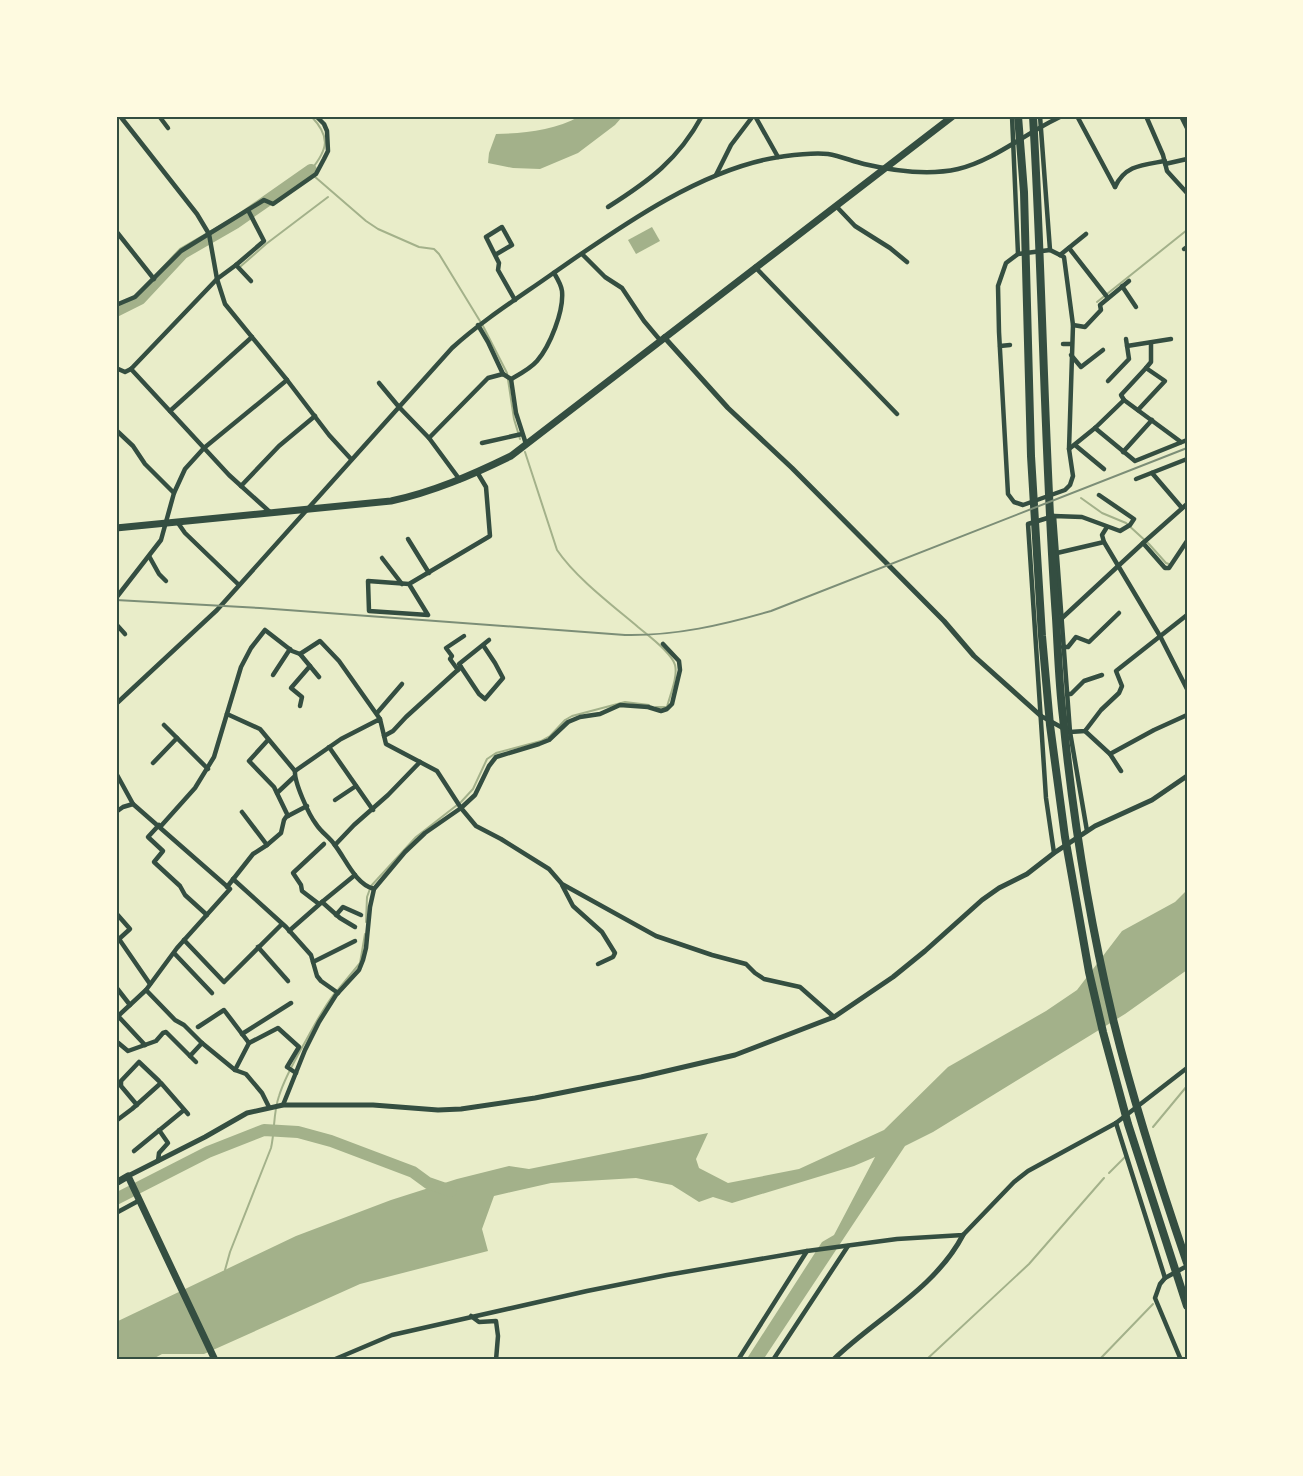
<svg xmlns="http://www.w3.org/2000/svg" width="1303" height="1476" viewBox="0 0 1303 1476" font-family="'Roboto Condensed',sans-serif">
<rect width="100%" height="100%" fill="#e9edc9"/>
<g fill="#a3b18a">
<path d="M580,116H623L615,125L578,153L540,169L513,168L488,163L489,153L496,134C525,133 554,131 580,116Z"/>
<path d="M652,227L660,241L636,254L628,240Z"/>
<path d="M1187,890V970L1125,1014L933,1132L905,1146L763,1360H746L822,1242L834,1235L875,1157L854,1166L732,1203L713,1197L699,1202L672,1185L636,1178L551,1183L494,1196L482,1229L488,1251L360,1284L204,1354H162L151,1360H116V1322L296,1236L391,1200L457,1179L509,1166L529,1169L708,1133L696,1159L699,1168L728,1183L799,1169L884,1130L948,1067L1046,1011L1077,990L1122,931L1175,902Z"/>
</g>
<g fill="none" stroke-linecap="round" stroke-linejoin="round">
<g stroke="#a3b18a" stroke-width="2">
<path d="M311,116C331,137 328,149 311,170L314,176L366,221L378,229L419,247L434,249L439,254L483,326L507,373L514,419L520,439"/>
<path d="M241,266L266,244L328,197"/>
<path d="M1097,302L1187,230"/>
<path d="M525,452L557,550C576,578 612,605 638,627C648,635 672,653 675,665C678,677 670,695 667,707H656"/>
<path d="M1081,498L1102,513L1126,523L1149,544L1166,563L1169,564"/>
<path d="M366,922L367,897L371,886L416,837L461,802L473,789L487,759L496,753L541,741L550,736L565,720L572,716L625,702L649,705"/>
<path d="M337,991L360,963L365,934"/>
<path d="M1153,1127L1187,1086"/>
<path d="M1109,1173L1125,1157"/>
<path d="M225,1270L230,1252L271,1148C275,1131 273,1113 279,1096C285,1077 295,1060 304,1044C314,1026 322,1010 334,994"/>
<path d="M926,1360L1029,1264L1104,1178"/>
<path d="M1099,1360L1153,1304"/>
</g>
<g stroke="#a3b18a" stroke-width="12">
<path d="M116,311L140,299L183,253L235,223L311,170"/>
<path d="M116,1199L208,1152L264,1130L298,1132L331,1141L413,1172L428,1183L451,1191"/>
</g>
<g stroke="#344e41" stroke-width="4.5">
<path d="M120,116L197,214L209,234L217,279L225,304L287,380L329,435L351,459"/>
<path d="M159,116L168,128"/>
<path d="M755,116L778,157"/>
<path d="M1012,116L1018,254"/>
<path d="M1040,116L1050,250"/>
<path d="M1077,116L1115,187"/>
<path d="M1146,116L1163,155L1167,171L1187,193"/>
<path d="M1181,116L1187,128"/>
<path d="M1165,164L1187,159"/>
<path d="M716,175L731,145L753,116"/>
<path d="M1115,187C1125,165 1143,165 1165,161"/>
<path d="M836,206L855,226L890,248L907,262"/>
<path d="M608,207C649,181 678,160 702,116"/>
<path d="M116,231L154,279"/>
<path d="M1069,248L1108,298"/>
<path d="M1184,249L1187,247"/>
<path d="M1050,250L1064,257L1073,325L1069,449L1073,476L1070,485L1065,490L1023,505L1014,502L1008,494L999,332L998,286L1006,263L1018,254Z"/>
<path d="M582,254L605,277L622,288L644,321L660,340"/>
<path d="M495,255L512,245L502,227L486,237L499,263L498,270L515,300"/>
<path d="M1060,255L1086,234"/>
<path d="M236,265L251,281"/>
<path d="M755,267L897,414"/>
<path d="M1122,286L1136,307"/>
<path d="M116,305L135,297L181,251L264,200L273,204L316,174L324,159L328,151L327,131L324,124L316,116"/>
<path d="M478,325L488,342L503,374"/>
<path d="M1073,325L1085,327L1101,310L1100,305L1129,281"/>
<path d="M1063,344H1071"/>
<path d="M1000,346L1010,345"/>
<path d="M1127,346L1171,339"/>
<path d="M1071,355L1081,367L1103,350"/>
<path d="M116,368L125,372L131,369L217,279L236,265L264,241L248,210"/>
<path d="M1146,368L1151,362V343"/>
<path d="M131,369L229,475L271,513"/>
<path d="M511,379L516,413L526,444"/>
<path d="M1108,381L1129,359L1126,339"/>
<path d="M379,383L399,407L429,438L460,480"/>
<path d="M1124,400L1181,442"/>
<path d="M170,411L252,337"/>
<path d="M1095,428L1135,461L1187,440"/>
<path d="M116,430L133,446L145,464L174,493"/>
<path d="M429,438L488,378L503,374L511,379C520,374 530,369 537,361C550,346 564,311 562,291C561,284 557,278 554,273"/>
<path d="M482,443L522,434"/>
<path d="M1075,445L1104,469"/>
<path d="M1069,449L1095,428L1124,400L1121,395L1146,368L1165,381L1138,410"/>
<path d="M1123,452L1152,420"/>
<path d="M1152,473L1182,508"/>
<path d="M1136,479L1187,459"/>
<path d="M241,486L279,446L315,416"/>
<path d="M1054,516L1070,732L1087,831"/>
<path d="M178,523L185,533L239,585"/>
<path d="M1107,527L1102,535L1104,542L1160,636L1187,689"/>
<path d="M408,539L429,573"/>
<path d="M1143,543L1165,568H1169L1187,541"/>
<path d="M1057,553L1104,542"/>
<path d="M149,556L159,574L166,581"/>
<path d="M382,558L402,584"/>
<path d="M409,584L428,615L369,611L368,581L409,584L490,536L486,487L477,472"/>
<path d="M116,598L161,540L174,493L185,469L204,448L287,380"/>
<path d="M1061,619L1143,543L1187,504"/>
<path d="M116,624L125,634"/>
<path d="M483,645L495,663L503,678L485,699L479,694L459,664L489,640"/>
<path d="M1063,647H1068L1076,637L1089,642L1119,613"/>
<path d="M300,654L320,641L339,661L380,719"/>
<path d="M458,670L450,659L452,656L446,648L464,636"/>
<path d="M273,675L290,649"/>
<path d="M1067,694H1071L1084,681L1102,675"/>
<path d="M116,704L217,610L452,348C483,320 518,298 552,274C617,229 700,169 779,157C794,155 812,152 828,154C840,156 852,161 864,164C894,171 927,176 958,169C995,160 1027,132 1062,116"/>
<path d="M300,706L302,697L291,688L310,666"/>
<path d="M377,713L402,684"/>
<path d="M227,714L260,729L295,771L341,739L380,719L386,744L437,771L461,808L476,826L501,839L549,869L562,884L656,936L712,955L746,964L755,973L764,979L800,987L834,1017"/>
<path d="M1041,716L1070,732L1085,731L1101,710L1119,693L1122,686L1116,671L1187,615"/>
<path d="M164,725L208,769"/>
<path d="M1085,731L1110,754L1121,771"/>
<path d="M384,736L393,731L406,717L461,667"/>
<path d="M268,740L249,761L274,787L288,816"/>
<path d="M329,747L373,810"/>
<path d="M1110,754L1154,730L1187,715"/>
<path d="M153,763L177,738"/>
<path d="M295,771C294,782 309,815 316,824C321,832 329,837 334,844C346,859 355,884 374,889"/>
<path d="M116,773L133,804"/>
<path d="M277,793L294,777"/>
<path d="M335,800L356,786"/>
<path d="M116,812L123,807L133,804L230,889L177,948L146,990L116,1018"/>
<path d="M242,812L267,845"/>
<path d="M159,825L148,837L163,851L154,862L180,886L185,895L207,915"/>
<path d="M161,826L195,788L214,757L241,667L251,648L265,630L292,651L300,654L319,677"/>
<path d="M335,845L354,825L388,795L420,762"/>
<path d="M1054,853L1046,798L1028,524L1054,516L1082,517L1120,531L1130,525L1134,519L1099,495"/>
<path d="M233,879L286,927L311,955L317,976L321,981L338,993"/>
<path d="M562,885L573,906L602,932L615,953L613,957L598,964"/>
<path d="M227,887L253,854L267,845L281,833L284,820L286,817L307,806"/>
<path d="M322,902L340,918L355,927"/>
<path d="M319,904L302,891L301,885L293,873L324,844"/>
<path d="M116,913L130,929L119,939L150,984"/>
<path d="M336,915L343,907L361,915"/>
<path d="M289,931L322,902L355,875"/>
<path d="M184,940L224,982L282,924"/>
<path d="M258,947L288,981"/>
<path d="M174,953L212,993"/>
<path d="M313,962L355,941"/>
<path d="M116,987L130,1005"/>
<path d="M146,990L175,1020L184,1025L202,1043L235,1070L246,1074L262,1093L269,1107"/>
<path d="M118,1016L145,1045"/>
<path d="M198,1027L224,1010L249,1043"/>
<path d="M242,1034L291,1003"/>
<path d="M116,1041L128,1051L156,1041L163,1033L166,1032L196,1062"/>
<path d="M190,1056L202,1043"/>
<path d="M235,1070L249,1043L278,1028L299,1047L287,1067L296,1073"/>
<path d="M137,1105L121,1086V1081L139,1062L159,1081"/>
<path d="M283,1105L305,1050L319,1022L336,995L359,970L363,960L366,948L370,907L374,889L405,852L425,833L461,808L475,795L489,766L496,757L539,744L549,740L568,722L580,717L600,714L620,705L648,707L661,711L667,709L672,704L680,670L679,661L663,644"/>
<path d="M116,1121L132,1109L161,1083L188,1114"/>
<path d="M1116,1123L1165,1278"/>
<path d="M134,1151L184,1110"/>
<path d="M158,1161L159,1153L168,1143L159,1130"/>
<path d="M116,1213L140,1200"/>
<path d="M471,1316L479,1322L496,1321L498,1336L496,1360"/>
<path d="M333,1360L392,1335L587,1291L667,1275L807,1251L897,1239L963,1235L1014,1182L1028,1171L1116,1123L1187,1068"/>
<path d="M738,1360L807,1251"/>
<path d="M773,1360L848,1246"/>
<path d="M1181,1360L1155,1298L1160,1284L1165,1278L1187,1266"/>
</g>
<g stroke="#344e41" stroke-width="5">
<path d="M664,337L728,408L792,468L944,621L974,656L1041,716"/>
<path d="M128,1176L205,1137L247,1113L283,1105H373L438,1110L461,1109L535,1098L641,1077L735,1055L834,1017L893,977L925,951L982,900L999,888L1027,874L1054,853L1095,826L1152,800L1187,776"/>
<path d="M833,1360C875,1319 935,1289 963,1235"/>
</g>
<g stroke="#344e41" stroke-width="7">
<path d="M116,528L391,501C433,492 472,475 511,456L953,116"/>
<path d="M116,1183L128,1176L215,1360"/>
</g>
<g stroke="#344e41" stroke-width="8">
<path d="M1018,116L1024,192L1031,456L1042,636L1050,725L1065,837L1089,972L1103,1032L1128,1124L1187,1306"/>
<path d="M1033,116C1043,284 1044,451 1056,618C1058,651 1059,685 1063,717C1073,820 1090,923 1114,1023C1134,1104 1160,1184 1187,1263"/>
</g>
<path stroke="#7c8e77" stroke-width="2" d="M116,600L260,608L625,635C675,636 723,625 771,611L1187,448"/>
</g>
<rect width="1303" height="1476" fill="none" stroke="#fefae0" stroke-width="235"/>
<rect x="118" y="118" width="1068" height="1240" fill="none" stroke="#344e41" stroke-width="2"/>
</svg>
